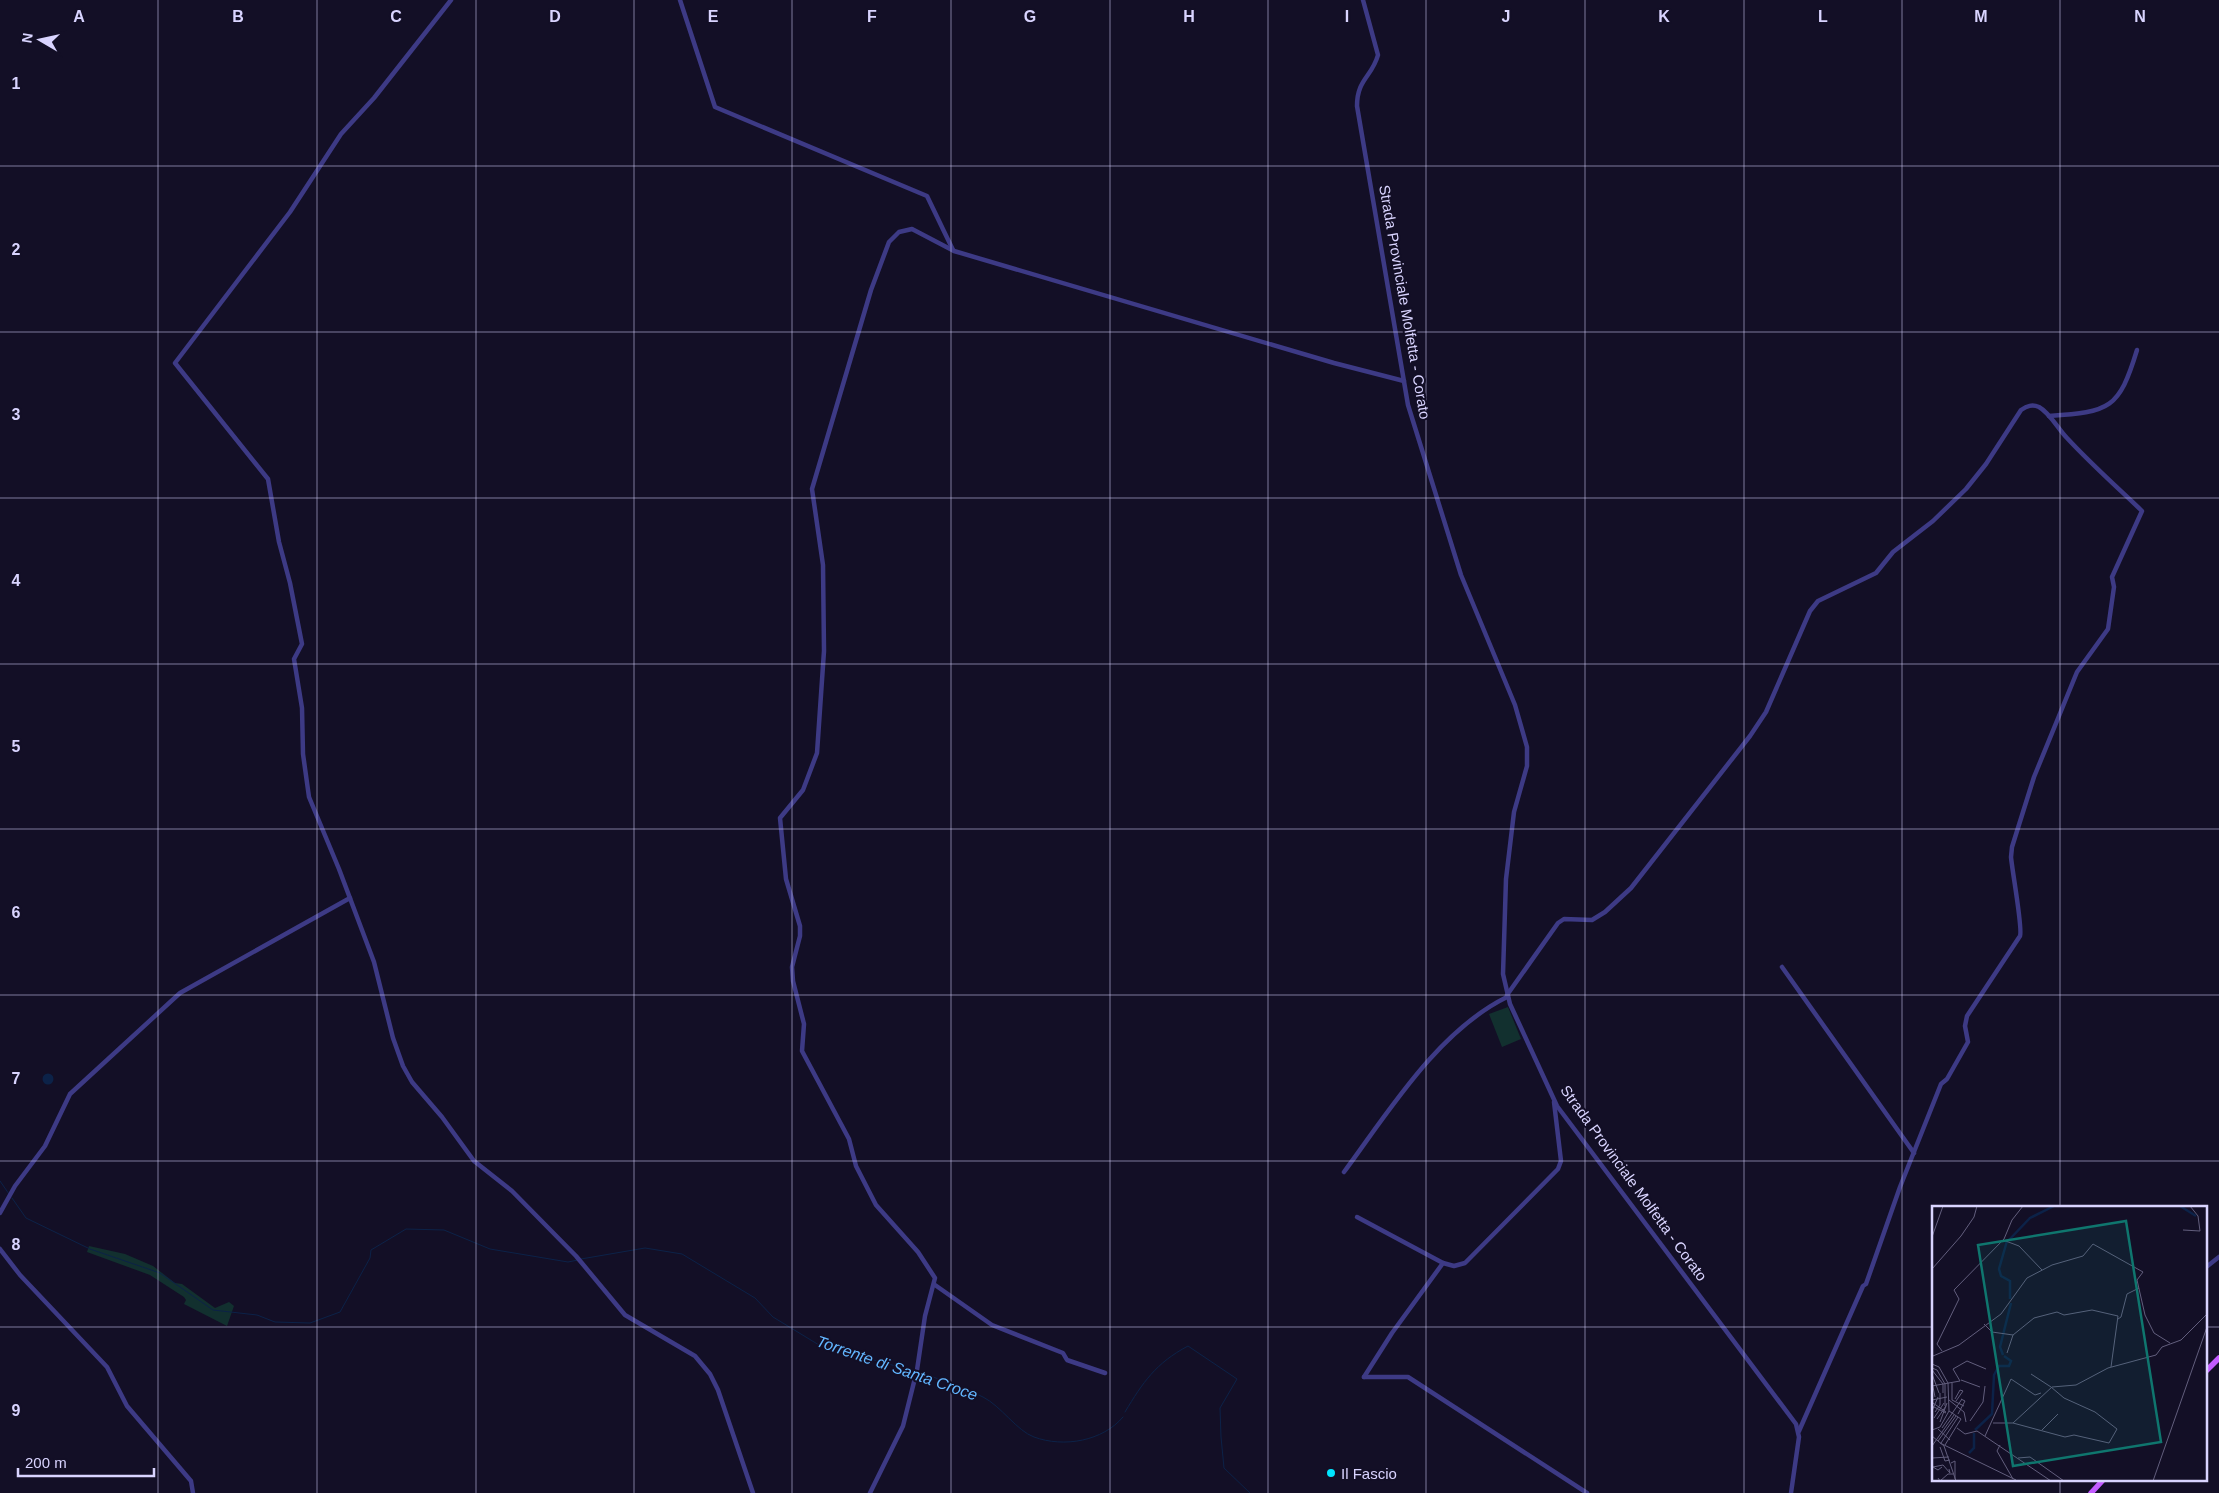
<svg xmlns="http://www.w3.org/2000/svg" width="2219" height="1493" viewBox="0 0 2219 1493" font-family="Arial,sans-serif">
<rect width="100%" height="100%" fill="#130f26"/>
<g fill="#12302f">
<path d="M1508,1007L1521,1039L1502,1047L1489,1014Z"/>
<path d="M89,1246L125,1254L153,1266L175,1283L182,1284L215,1308L229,1302L234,1306L227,1326L184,1304L186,1300L184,1297L150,1275L87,1252Z"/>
</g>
<circle fill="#0c2248" cx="48" cy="1079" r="5.5"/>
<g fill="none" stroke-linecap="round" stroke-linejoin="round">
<g stroke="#0c2248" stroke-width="1">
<path d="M0,1181L9,1194"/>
<path d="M12,1198L26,1218L90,1249L160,1273L213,1310L257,1315L275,1322L310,1323L340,1312L370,1258L371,1250L406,1229L444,1230L490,1249L568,1262L578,1260"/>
<path d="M581,1259L645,1248L682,1254L755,1298L773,1317L819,1345L914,1371"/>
<path d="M918,1372C939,1379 963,1387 983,1397C1001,1406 1017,1431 1034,1437C1064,1448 1103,1441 1123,1417"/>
<path d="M1125,1412C1143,1382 1156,1363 1188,1346L1237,1379L1220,1408L1221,1437L1224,1468L1250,1493"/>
</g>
<g stroke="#3d3a85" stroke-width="4.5">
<path d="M451,0L374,98L341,134L290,212L175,363L268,479L279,542L290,583L302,644L294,659L302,708L303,754L309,797L339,869L374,962L393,1038L403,1066L412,1082L442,1117L474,1161L512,1191L576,1256L625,1315L695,1356L710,1374L718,1390L753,1493"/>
<path d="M680,0L715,107L927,196L953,250"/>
<path d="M1363,0L1378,55C1372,77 1357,79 1357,106L1408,405L1461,575L1515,705L1527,747V766L1514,812L1506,879L1503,974L1510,1004L1557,1106L1796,1424L1799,1437L1791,1493"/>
<path d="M2049,416C2110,412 2119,409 2137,350"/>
<path d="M1782,967L1914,1153"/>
<path d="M1507,995L1558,923L1564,919L1592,920L1605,912L1631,888L1750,736L1766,712L1810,611L1818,601L1876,573L1893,552L1933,521L1966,489L1986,464L2021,410C2027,406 2032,404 2039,407C2050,413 2058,429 2067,438C2091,464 2117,487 2142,511L2112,577L2114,587L2108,629L2077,672L2034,777L2012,847L2011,857C2012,870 2023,929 2020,936L1967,1016L1965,1026L1968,1042L1947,1079L1941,1084L1900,1187L1866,1284L1863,1286L1799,1431"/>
<path d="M1344,1172C1389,1111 1438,1031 1507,997"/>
<path d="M0,1213L15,1186L45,1146L70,1094L180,993L350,898"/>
<path d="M1357,1217L1443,1263"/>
<path d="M0,1249L20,1275L107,1367L127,1406L191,1481L193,1493"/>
<path d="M2205,1268L2219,1257"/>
<path d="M935,1285L992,1325L1063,1353L1067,1360L1105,1373"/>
<path d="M1364,1377L1392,1333L1443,1263L1454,1266L1465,1263L1558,1169L1561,1161L1554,1102"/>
<path d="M1364,1377H1408L1587,1493"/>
<path d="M870,1493L903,1426L917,1370L925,1316L935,1278L918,1252L876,1205L856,1166L849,1139L802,1051L804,1024L793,981L792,967L800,936V926L786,879L780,818L803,790L817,753L824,651L823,565L812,489L871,290L889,242L899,232L912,229L954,251L1334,363L1404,381"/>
</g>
<g stroke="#c25bff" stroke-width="5.5">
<path d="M2205,1372L2219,1358"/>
<path d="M2091,1493L2104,1479"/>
</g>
</g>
<path fill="none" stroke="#d9d4ff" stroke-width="1" stroke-opacity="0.55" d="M158,0V1493M317,0V1493M476,0V1493M634,0V1493M792,0V1493M951,0V1493M1110,0V1493M1268,0V1493M1426,0V1493M1585,0V1493M1744,0V1493M1902,0V1493M2060,0V1207M0,166H2219M0,332H2219M0,498H2219M0,664H2219M0,829H2219M0,995H2219M0,1161H2219M0,1327H1933M2205,1327H2219M2060,1479V1493"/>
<circle fill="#00e5ff" stroke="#130f26" stroke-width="2" cx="1331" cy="1473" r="5"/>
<g text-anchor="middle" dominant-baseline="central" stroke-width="4" stroke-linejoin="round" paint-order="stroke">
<g font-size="15" fill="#d9d4ff" stroke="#130f26">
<text transform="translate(1405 302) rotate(80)">Strada Provinciale Molfetta - Corato</text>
<text transform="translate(1634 1183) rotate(54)">Strada Provinciale Molfetta - Corato</text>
</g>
<g font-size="15" fill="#d9d4ff" stroke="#130f26" text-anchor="start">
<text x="1341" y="1473">Il Fascio</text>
</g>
<g font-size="16" font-style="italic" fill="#62b6ff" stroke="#130f26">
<text transform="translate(897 1368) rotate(19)">Torrente di Santa Croce</text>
</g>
</g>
<g transform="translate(1932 1206)">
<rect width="275" height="275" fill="#130f26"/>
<path fill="none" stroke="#0c2248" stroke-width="2.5" d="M248,0L264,10M75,35L67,63L69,70L78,75V93M76,35L98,12L122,0M71,149L68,141L79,97M43,224L60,208L62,169L67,160H77L79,155L72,150M37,247L42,242V227"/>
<path fill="none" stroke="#625e7d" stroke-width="1" d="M251,24L268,25L266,10L258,0M0,31L11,0M71,34L87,40L110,64M0,63L29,30L42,11L45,0M186,113L189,111L195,88L207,82M52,118L60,126L81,129M10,145L5,138L27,93L22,84L72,33L80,14L91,0M75,147L81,129L102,112L125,106L132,109L160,104L186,110L179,161M1,150L27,139L69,108L95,72L120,59L151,50L161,38L211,66L205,74L213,109L222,127L238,137M0,158L7,161L16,177L17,205L8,221L0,224M0,162L5,164L13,178V200M0,164L11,178V187M0,168L7,187M99,168L119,181M29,174L48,181M0,176L3,191M20,177V194L32,200M0,180L28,175L21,163L35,155L54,163M23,193L28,184L31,185L24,195M0,194L15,191M17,194L32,206L34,216M1,197L14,206M0,200L14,207M0,205L6,191M17,205L29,213L24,221M3,206L8,199V187M26,208L33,195L29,193M2,212L12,197M5,213L14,200M38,215L51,196L53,180M8,216L15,197M61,217H81L120,181L144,179L176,162L224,149L230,141L249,134L275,108M81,217L133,231L142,229L177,237L185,223L163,206L132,192L119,181M10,222L30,193M25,222L33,228L45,225M6,223L18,234M110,224L126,208M45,225L119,275M0,230L12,240L24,275M53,230L79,173L103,189L109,187M6,235L24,210M8,237L84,274M9,237L26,211M13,239L24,221M68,239L65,245L81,273M0,240L22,209M8,241L13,255L18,254M0,252L17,251M86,252L98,251L132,275M19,257L23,255V273M10,261L6,264L1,261L11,259L18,267L17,263M6,272L8,275L16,268H21M221,275L275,121"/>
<path fill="#0f766e" fill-opacity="0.15" stroke="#0f766e" stroke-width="2.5" d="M194,15L229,236L81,260L46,39Z"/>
<rect width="275" height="275" fill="none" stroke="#d9d4ff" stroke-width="2.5"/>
</g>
<g font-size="16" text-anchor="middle" font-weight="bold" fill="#d9d4ff" stroke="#130f26" stroke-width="4" stroke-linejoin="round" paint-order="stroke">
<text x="79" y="22">A</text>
<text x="238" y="22">B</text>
<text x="396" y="22">C</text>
<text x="555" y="22">D</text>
<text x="713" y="22">E</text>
<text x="872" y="22">F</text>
<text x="1030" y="22">G</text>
<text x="1189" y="22">H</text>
<text x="1347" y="22">I</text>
<text x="1506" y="22">J</text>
<text x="1664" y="22">K</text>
<text x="1823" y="22">L</text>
<text x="1981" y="22">M</text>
<text x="2140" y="22">N</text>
<text x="16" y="89">1</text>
<text x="16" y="255">2</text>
<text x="16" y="420">3</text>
<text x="16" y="586">4</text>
<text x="16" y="752">5</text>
<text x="16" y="918">6</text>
<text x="16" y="1084">7</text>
<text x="16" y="1250">8</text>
<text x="16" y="1416">9</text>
</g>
<g transform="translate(40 40) rotate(279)" stroke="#130f26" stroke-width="4" paint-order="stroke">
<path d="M0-4L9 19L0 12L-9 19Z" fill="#d9d4ff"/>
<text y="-8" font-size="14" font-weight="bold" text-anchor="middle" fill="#d9d4ff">N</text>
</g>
<path d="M18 1468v8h136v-8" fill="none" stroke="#d9d4ff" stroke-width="2.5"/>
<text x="25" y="1468" font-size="15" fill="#d9d4ff" stroke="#130f26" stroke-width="4" paint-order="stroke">200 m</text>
</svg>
